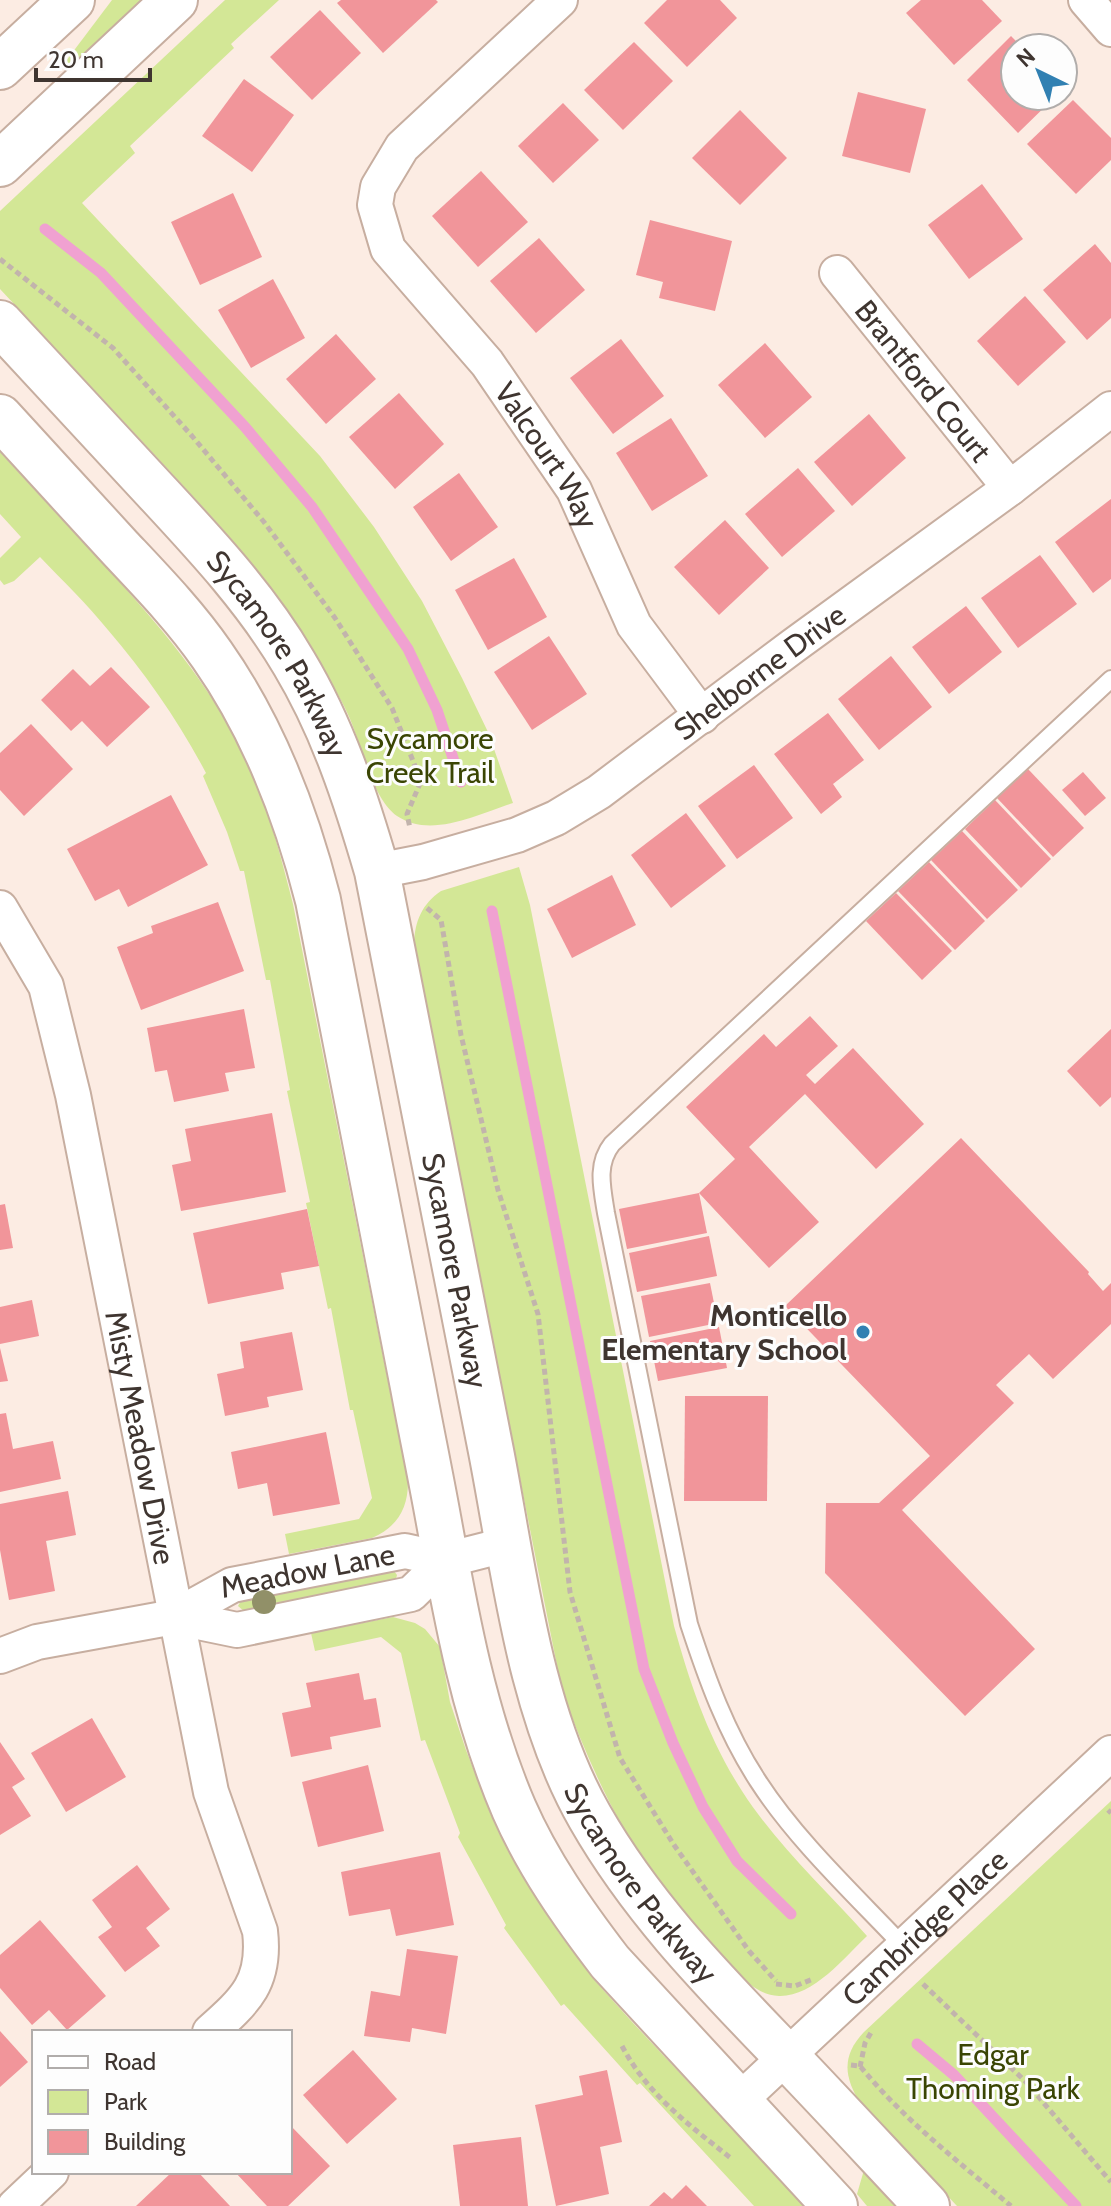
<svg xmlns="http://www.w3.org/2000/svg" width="1111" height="2206" viewBox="0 0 1111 2206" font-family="Cabin,sans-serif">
<rect width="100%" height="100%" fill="#fcece3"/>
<g fill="#d3e796">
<path d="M112,0H143L67,70L63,65Z"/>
<path d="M225,0H279L231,44L234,48L130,146L135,153L82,203L320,456L374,527L422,601L462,678L488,732L513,803C478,814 431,839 397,816C372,798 362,747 350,719C343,702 333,687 325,671C284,593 224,530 165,466C110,407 55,348 0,289V211Z"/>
<path d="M0,452C33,488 66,524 99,559C158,624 212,685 249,765C269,810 281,857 293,904L408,1482C408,1509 397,1527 372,1538L289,1554L285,1534L359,1519L372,1498L353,1410H350L331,1308L328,1309L306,1203L310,1202L287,1091L290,1090L270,980H266L244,871H240L227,832L203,776L206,773C179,722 146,674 108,630C87,604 63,581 40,557L14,581L4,585L0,580V558L21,537L0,514Z"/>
<path d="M519,867L530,905L674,1626C690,1684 709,1740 742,1791C776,1844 825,1889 867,1936C844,1958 813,1997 779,1996C752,1995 734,1968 717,1950C694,1925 669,1899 650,1871C612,1815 585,1754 562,1691L414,943C415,921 422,904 441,891Z"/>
<path d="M388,1570L394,1571L397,1575L396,1579L391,1583L245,1612L238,1606L242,1599Z"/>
<path d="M393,1617L415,1623L425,1629L440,1647L450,1702L466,1750L491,1815L526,1882L559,1933L597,1983L633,2023L805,2206H754L640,2083L637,2085L564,2004L561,2006L504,1928L506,1925L458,1837L460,1833L425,1740L421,1741L401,1653L381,1637L315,1651L311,1633Z"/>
<path d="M1111,1801V2206H957L861,2104C844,2078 841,2056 864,2032Z"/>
<path d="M864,2170L897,2206H867L857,2194Z"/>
</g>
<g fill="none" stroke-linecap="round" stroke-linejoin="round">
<g stroke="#f0a1d1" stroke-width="11">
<path d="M45,229L101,273L245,427L312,507L408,649L437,710L461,782"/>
<path d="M492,911L644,1669L673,1743L703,1807L737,1861L791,1914"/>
<path d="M917,2044L954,2075L1076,2206"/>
</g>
</g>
<g fill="#f1959a">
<path d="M341,0H436L438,2L383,53L337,3Z"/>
<path d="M667,0H720L737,18L687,67L644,23Z"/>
<path d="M921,0H982L1002,21L954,65L906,13Z"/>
<path d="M320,10L361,53L312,100L270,57Z"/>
<path d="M1011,36L1023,48H1015V96H1056L1018,133L967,80Z"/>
<path d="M634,42L673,81L623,130L584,90Z"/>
<path d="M244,79L294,115L252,172L202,136Z"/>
<path d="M858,92L926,109L910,173L842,156Z"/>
<path d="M1073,100L1111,138V160L1076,194L1027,144Z"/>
<path d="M563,103L599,140L553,183L518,146Z"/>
<path d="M740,110L787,158L740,205L692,158Z"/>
<path d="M481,171L528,222L478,267L432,216Z"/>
<path d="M982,184L1023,239L969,279L928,225Z"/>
<path d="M233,193L262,257L200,285L171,222Z"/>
<path d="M650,220L732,241L715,311L659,298L663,282L636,275Z"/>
<path d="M539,238L585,290L536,333L490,281Z"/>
<path d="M1095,244L1111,263V318L1087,340L1043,290Z"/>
<path d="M273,279L305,338L251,368L218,310Z"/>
<path d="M1025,296L1066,342L1018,386L977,341Z"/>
<path d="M336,334L376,379L326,424L286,379Z"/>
<path d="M621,339L664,396L613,434L570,378Z"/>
<path d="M765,343L812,397L765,438L718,385Z"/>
<path d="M399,393L444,444L395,489L349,437Z"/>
<path d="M869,414L906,458L852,506L814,462Z"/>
<path d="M671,418L708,476L652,511L616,453Z"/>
<path d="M798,468L835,511L782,557L745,514Z"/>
<path d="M459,473L498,527L451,561L413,507Z"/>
<path d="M1111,499V579L1093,593L1055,542Z"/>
<path d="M725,520L769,568L719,615L674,567Z"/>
<path d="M1040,555L1077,604L1018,648L981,598Z"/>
<path d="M514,558L547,617L488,650L455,590Z"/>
<path d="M966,606L1002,652L949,694L912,647Z"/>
<path d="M549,636L587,694L532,730L494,672Z"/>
<path d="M891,656L932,707L879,750L838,699Z"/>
<path d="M111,667L150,707L107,747L82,721L71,731L41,700L73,669L90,686Z"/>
<path d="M828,713L864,760L833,784L842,797L821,814L774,754Z"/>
<path d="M31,724L73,769L24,816L0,790V753Z"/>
<path d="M754,765L793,818L737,859L698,806Z"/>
<path d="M1028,769L1084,828L1053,857L997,798Z"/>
<path d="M1083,772L1106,798L1085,816L1062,790Z"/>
<path d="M171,795L208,865L128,907L119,889L95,901L67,849Z"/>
<path d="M995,800L1051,859L1021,888L965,829Z"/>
<path d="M686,813L726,866L671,908L631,855Z"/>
<path d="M962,831L1018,890L987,919L931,860Z"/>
<path d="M929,862L985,921L955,950L898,891Z"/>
<path d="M612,875L636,925L572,958L547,909Z"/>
<path d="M896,893L952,951L922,980L866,921Z"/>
<path d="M218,902L244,971L141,1010L117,947L153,933L151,926Z"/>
<path d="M244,1009L255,1068L225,1073L229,1091L174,1102L167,1070L155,1072L147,1028Z"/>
<path d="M810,1016L838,1046L806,1075L815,1084L853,1048L924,1124L876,1169L805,1094L749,1147L819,1222L769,1268L699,1193L735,1159L686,1107L764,1034L776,1047Z"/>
<path d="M1111,1029V1097L1100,1107L1067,1071Z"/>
<path d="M272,1113L286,1192L181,1211L172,1165L191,1161L185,1129Z"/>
<path d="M961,1138L1089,1272L1088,1274L1103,1291L1111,1283V1324L1053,1379L1029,1354L996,1385L1014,1403L902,1510L1035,1649L965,1716L825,1573L826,1503H879L930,1456L785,1306Z"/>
<path d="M699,1193L707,1233L627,1249L619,1209Z"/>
<path d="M5,1204L13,1248L0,1250V1205Z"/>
<path d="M307,1209L319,1266L281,1273L284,1289L208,1304L193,1233Z"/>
<path d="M709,1236L717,1276L637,1292L629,1253Z"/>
<path d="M710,1283L718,1323L649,1337L641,1296Z"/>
<path d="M32,1300L39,1336L0,1344V1307Z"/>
<path d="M719,1327L727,1368L658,1381L650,1341Z"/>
<path d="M292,1332L303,1390L267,1397L269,1407L225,1416L217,1374L244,1368L240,1342Z"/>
<path d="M0,1348L8,1381L0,1382Z"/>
<path d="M685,1396H768L767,1501H684Z"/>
<path d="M6,1413L13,1449L53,1441L61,1479L0,1492V1414Z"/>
<path d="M326,1432L340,1504L273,1516L267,1483L238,1489L231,1452Z"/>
<path d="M68,1491L76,1535L46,1541L55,1591L9,1600L0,1550V1504Z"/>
<path d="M359,1673L364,1700L376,1698L381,1727L330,1737L332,1749L291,1757L282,1713L311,1707L306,1683Z"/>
<path d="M92,1718L126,1777L66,1812L31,1753Z"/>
<path d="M0,1742L25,1779L12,1787L31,1816L0,1835Z"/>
<path d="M368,1765L384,1831L318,1847L302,1782Z"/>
<path d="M440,1852L454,1925L396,1936L390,1909L349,1916L341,1872Z"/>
<path d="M137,1865L170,1909L146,1928L160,1946L125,1972L98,1937L112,1927L92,1900Z"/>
<path d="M40,1920L106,1996L67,2030L49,2010L32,2025L0,1988V1955Z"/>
<path d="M407,1949L458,1956L446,2034L412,2028L410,2042L364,2036L371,1991L400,1996Z"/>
<path d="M0,2031L28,2062L0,2087Z"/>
<path d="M353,2050L397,2099L347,2144L303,2095Z"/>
<path d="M607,2070L622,2142L600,2147L609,2194L556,2206L535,2105L583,2095L579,2076Z"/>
<path d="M290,2125L330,2166L288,2206H267L235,2172H290Z"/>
<path d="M521,2137L528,2206H460L453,2145Z"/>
<path d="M172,2172H198L230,2206H136Z"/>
<path d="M686,2185L707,2206H649L664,2192L672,2199Z"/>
</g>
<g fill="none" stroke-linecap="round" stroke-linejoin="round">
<defs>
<path id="service" d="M904,1947C855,1895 796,1840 758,1781C726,1732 707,1679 689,1624L606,1213C602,1188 596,1164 612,1144L1111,679"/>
<g id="minor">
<path id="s1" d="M560,0L402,147L378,187L375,205L388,249L487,363L574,490L634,625L702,716"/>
<path d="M1086,0L1111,29"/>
<path id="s2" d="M837,273L1010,488"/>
<path id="s3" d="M377,871L423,862L517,835L556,818L599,792L793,646L1010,488L1111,409"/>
<path id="s4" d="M0,908L46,986L73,1095L211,1792L260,1931C266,1982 246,2000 210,2032"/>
<path d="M174,1617L237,1630L411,1594L446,1560"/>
<path id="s5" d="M0,1656L37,1642L174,1617L232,1585L405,1551L446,1560L509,1544"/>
<path id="s6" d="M739,2101L1111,1753"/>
<path d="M15,2206L51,2172"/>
</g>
<g id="secondary">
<path d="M0,67L72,0"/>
<path d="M0,164L175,0"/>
<path id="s7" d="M0,323C51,378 102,433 153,488C204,543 256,598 294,663C333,728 356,799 377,871C415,1064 453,1258 491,1451C514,1569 529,1711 590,1817C642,1908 711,1978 783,2053C832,2104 879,2155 927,2206"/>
<path d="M0,417C40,461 80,504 120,548C152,582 185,616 212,655C264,729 296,813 318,900C350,1062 381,1225 413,1387C421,1430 430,1473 438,1517C456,1616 474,1716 514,1809C538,1864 574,1915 610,1962L835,2206"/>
</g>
</defs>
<use href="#service" stroke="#c7aea0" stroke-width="20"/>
<use href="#minor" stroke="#c7aea0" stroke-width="38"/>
<use href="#secondary" stroke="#c7aea0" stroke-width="48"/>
<g stroke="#c2b4ac" stroke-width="5" stroke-dasharray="6 4" stroke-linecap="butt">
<path d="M0,259L113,348L192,436L264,522L335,618L392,708L421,781L407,814L410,828"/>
<path d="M427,908L441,920L461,1035L498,1190L538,1314L570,1592L620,1758L674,1845L749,1951L776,1981"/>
<path d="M1108,1810L1111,1813"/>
<path d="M776,1984L795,1986L813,1979"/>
<path d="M923,1984L1025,2081L1111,2182"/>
<path d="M622,2046C647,2094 690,2126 732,2159"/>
<path d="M851,2065L860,2066C903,2119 959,2162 1011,2206"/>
<path d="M860,2067L865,2043L872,2031"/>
</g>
<use href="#service" stroke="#fff" stroke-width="16"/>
<use href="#minor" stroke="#fff" stroke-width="34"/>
<use href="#secondary" stroke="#fff" stroke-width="44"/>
</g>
<circle fill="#919068" cx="264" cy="1602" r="12"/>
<circle fill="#3180b2" stroke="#fdfdfd" stroke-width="3" cx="863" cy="1332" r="8"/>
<g text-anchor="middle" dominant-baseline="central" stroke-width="6" stroke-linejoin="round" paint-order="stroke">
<g font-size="30" fill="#3f3530" stroke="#fdfdfd">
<text stroke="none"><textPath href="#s2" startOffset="138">Brantford Court</textPath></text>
<text stroke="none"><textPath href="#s1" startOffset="588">Valcourt Way</textPath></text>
<text stroke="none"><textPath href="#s7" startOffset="434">Sycamore Parkway</textPath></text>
<text stroke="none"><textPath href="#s3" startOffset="438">Shelborne Drive</textPath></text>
<text stroke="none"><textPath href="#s7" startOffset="1082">Sycamore Parkway</textPath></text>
<text stroke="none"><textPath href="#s4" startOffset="552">Misty Meadow Drive</textPath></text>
<text stroke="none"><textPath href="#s5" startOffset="322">Meadow Lane</textPath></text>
<text stroke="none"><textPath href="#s7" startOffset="1730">Sycamore Parkway</textPath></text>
<text stroke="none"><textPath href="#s6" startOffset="254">Cambridge Place</textPath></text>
</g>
<g font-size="30" fill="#3a4503" stroke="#fdfdfd">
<text x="430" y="738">Sycamore<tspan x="430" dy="34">Creek Trail</tspan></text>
<text x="993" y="2054">Edgar<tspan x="993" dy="34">Thoming Park</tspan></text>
</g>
<g font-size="30" font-weight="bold" fill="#3f3530" stroke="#fdfdfd" text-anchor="end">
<text x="847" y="1315">Monticello<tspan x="847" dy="34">Elementary School</tspan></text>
</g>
</g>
<rect x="32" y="2030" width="260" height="144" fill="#fdfdfd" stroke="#b1adab" stroke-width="2"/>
<rect x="48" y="2056" width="40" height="12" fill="#ffffff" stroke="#b1adab" stroke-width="2"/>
<text x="104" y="2070" font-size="24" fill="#3f3530">Road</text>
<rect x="48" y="2090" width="40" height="24" fill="#d3e796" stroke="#b1adab" stroke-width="2"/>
<text x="104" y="2110" font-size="24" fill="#3f3530">Park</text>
<rect x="48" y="2130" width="40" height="24" fill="#f1959a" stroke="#b1adab" stroke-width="2"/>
<text x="104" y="2150" font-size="24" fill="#3f3530">Building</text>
<g transform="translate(1039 72) rotate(317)"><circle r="38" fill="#fdfdfd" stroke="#b1adab" stroke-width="2"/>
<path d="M0-6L14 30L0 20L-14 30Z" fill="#3180b2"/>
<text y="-12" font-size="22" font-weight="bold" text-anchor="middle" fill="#3f3530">N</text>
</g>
<path d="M36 68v12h114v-12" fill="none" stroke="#3f3530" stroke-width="4"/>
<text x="48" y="68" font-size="24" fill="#3f3530" stroke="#fdfdfd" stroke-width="6" paint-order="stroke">20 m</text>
</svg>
